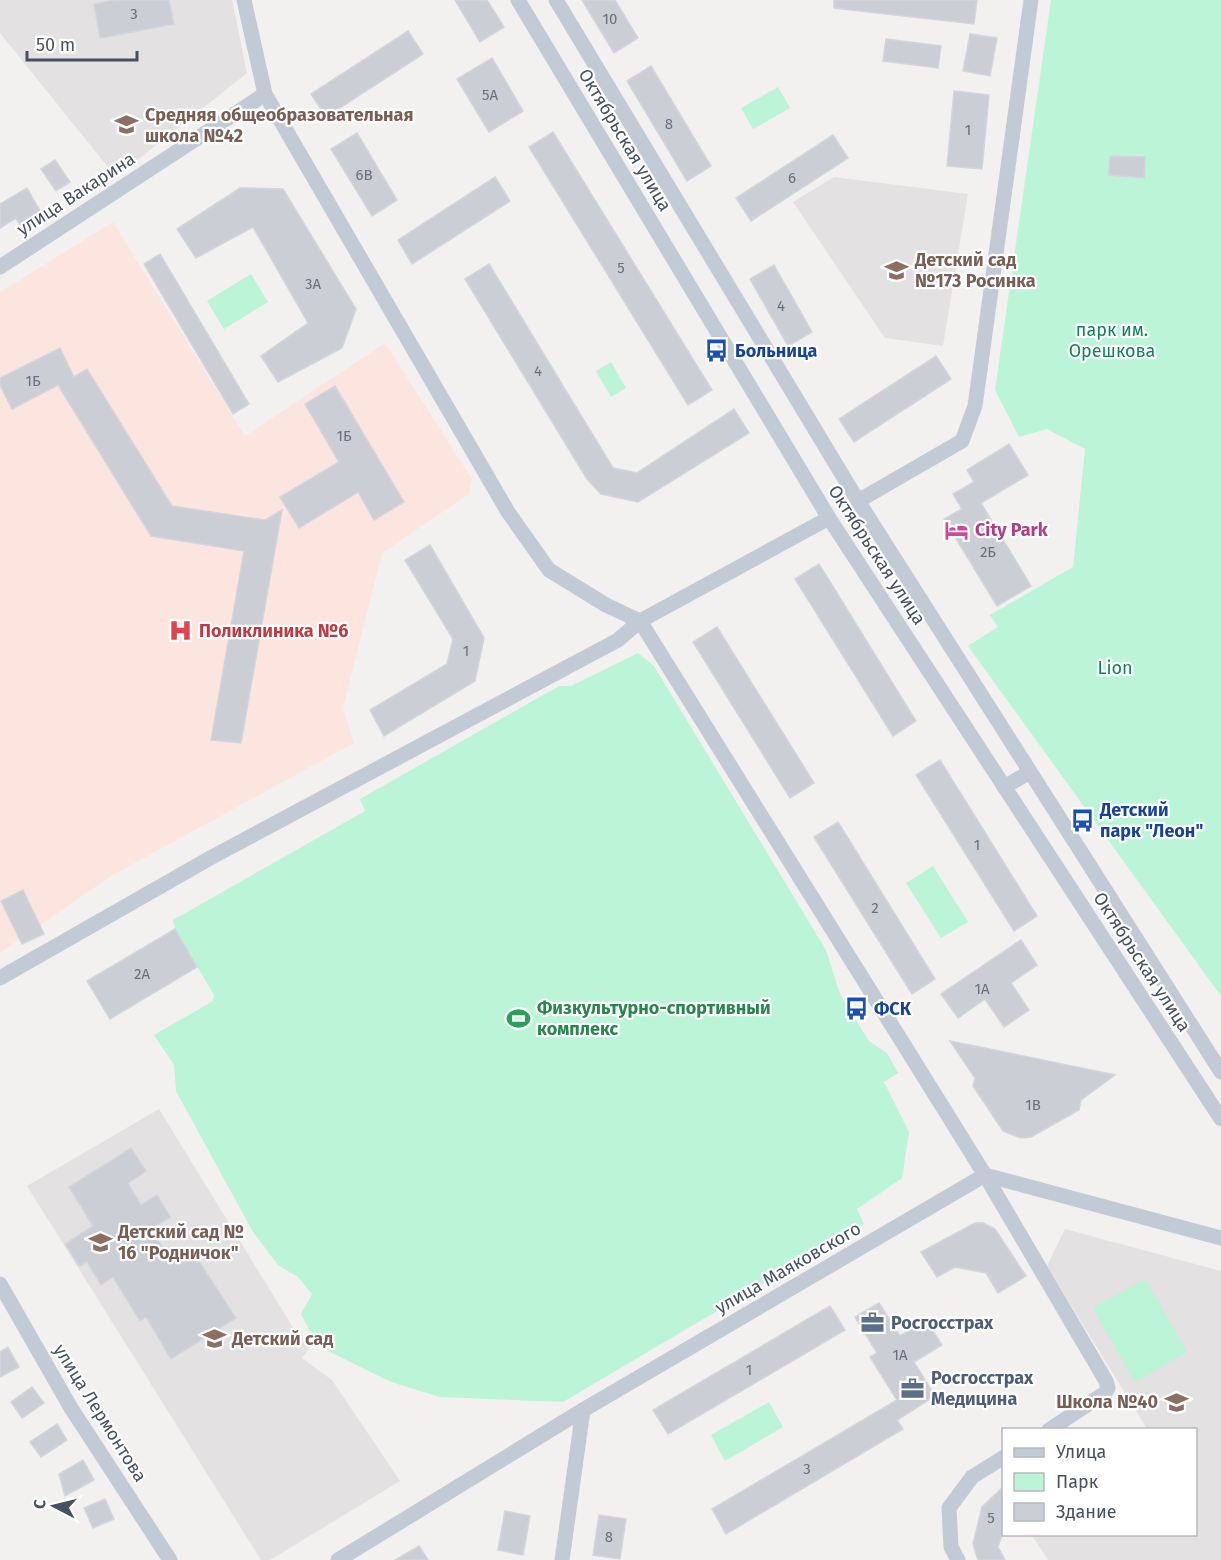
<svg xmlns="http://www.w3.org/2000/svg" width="1221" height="1560" viewBox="0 0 1221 1560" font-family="'Fira Sans',sans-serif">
<rect width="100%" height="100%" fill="#f3f0f0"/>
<g fill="#e4e1e2">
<path d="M0,0H232L247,73L116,177L0,33Z"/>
<path d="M834,177L968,194L943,346L885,338L793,202Z"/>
<path d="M159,1109L297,1334L312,1344L302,1358L332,1380L400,1481L270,1560H261L27,1186Z"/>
<path d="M1065,1229L1221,1271V1560H1048L1032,1535L1196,1534V1430L1147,1429L1047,1266Z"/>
</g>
<path fill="#fde5df" d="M113,222L245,436L385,343L472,479L469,494L382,553L343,708L354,743L111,876L0,953V292Z"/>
<g fill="#bbf4d7">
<path d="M1051,0H1221V996L968,646L998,627L990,615L1073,567L1085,449L1047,429L1019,437L995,390Z"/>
<path d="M778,87L790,108L753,129L741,108Z"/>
<path d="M251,274L268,302L224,329L207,301Z"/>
<path d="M611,362L626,388L611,397L596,371Z"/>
<path d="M638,653L654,666L826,950L840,994L869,1041L887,1053L898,1073L884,1082L909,1132L902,1178L857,1209L864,1224L563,1402L440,1397L391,1382L328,1351L310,1331L301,1314L312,1294L298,1277L278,1265L253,1232L176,1091L174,1065L154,1035L213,1001L214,995L175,929L173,920L365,811L360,799L559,686H571Z"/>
<path d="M933,866L968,922L941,938L906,883Z"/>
<path d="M1145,1279L1187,1352L1135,1382L1093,1308Z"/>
<path d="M769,1402L783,1427L725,1461L711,1435Z"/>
</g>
<g fill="#ccced6" stroke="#d3d5dc" stroke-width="1.5">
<path d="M114,0H169L174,24L100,38L94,4Z"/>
<path d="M455,0H487L504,27L480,42Z"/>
<path d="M582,0H615L638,38L614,53Z"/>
<path d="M834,0H977L974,24L834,8Z"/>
<path d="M408,31L423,54L326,117L311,94Z"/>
<path d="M970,34L997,38L990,76L963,71Z"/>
<path d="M886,39L941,46L938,68L883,61Z"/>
<path d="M492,58L523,111L489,132L457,79Z"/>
<path d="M651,66L711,166L687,181L627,81Z"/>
<path d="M954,91L989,95L982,169L947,166Z"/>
<path d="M553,132L712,390L688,405L529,147Z"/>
<path d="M357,133L397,200L372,216L331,149Z"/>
<path d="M833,135L848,158L751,221L736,198Z"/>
<path d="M1110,156L1145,157L1144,178L1109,175Z"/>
<path d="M55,160L70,182L56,191L41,169Z"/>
<path d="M495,177L510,201L412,264L398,240Z"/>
<path d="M27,188L44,218L23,230L16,218L0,228V204Z"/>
<path d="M240,188L283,189L356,309L342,348L278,382L261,356L308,323L253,227L196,258L177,229Z"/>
<path d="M160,254L249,404L233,414L144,264Z"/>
<path d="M489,264L613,468L637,473L734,409L749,433L638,502L601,494L587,479L465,279Z"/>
<path d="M774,265L812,332L788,346L750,279Z"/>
<path d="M60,348L74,377L87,369L172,506L265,520L282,510L241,743L211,740L244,551L151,536L58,385L12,409L0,385V378Z"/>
<path d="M936,356L951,379L854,442L839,419Z"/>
<path d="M335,386L404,502L374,520L358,492L299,528L280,497L339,462L305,404Z"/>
<path d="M1009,444L1028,475L981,503L1031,586L997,606L944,519L962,509L953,494L974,482L967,470Z"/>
<path d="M430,545L484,638L475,681L384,736L370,710L447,664L453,639L405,560Z"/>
<path d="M819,564L916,721L893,736L795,579Z"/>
<path d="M717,627L814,783L790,798L693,642Z"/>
<path d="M940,760L1037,916L1014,931L916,775Z"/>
<path d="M838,822L935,979L912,994L814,837Z"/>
<path d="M23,890L44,934L22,944L1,901Z"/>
<path d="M175,929L197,967L110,1019L87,981Z"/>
<path d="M1021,940L1037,965L1011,983L1029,1010L1004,1027L985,999L958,1018L941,994Z"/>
<path d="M950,1041L990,1049L1115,1075L1081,1100L1079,1110L1031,1137L1021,1138L1003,1131L973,1086L975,1078Z"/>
<path d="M131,1148L146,1171L128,1183L141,1205L157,1195L170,1217L151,1229L172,1262L191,1249L236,1318L171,1359L146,1317L140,1321L113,1277L101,1285L87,1262L79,1266L65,1244L93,1226L69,1187Z"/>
<path d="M975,1223H983L995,1229L1026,1276L998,1293L986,1273L955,1267L937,1277L921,1252Z"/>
<path d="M879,1303L900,1336L926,1320L942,1345L914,1362L935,1396L897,1420L903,1429L726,1534L712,1509L897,1400L870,1357L877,1353L855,1317Z"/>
<path d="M830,1306L845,1330L668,1434L653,1410Z"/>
<path d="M8,1347L19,1367L0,1377V1352Z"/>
<path d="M32,1387L44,1403L22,1418L11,1402Z"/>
<path d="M57,1424L67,1440L41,1457L30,1442Z"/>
<path d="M83,1460L94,1480L65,1496L59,1474Z"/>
<path d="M1004,1486V1529L998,1547L1005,1560H978L973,1544L982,1507Z"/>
<path d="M105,1499L114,1519L93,1528L84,1508Z"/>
<path d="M505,1511L530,1516L523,1555L498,1550Z"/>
<path d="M599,1515L626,1519L620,1559L593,1555Z"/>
<path d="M419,1546L428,1560H395Z"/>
</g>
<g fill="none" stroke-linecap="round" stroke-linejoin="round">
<g stroke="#c2cad6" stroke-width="15">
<path d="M244,0L265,94L508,512L549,570L606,605L640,621L985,1175L1106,1381L1108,1388L1105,1393L1049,1430"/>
<path d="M518,0L829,518L1221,1119"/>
<path d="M556,0L858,501L1221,1072"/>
<path d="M0,267L265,94"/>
<path d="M858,501L962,441L975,406L1031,0"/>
<path d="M1004,787L1030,772"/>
<path d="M0,978L212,857L618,640L640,621L829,518"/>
<path d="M985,1175L1221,1238"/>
<path d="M0,1284L71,1408L170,1560"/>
<path d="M338,1560L583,1410L985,1175"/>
<path d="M562,1560L583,1410"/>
<path d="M958,1560L951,1547L949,1508L972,1477L1004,1457"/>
</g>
</g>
<defs>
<symbol id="school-bare" viewBox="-9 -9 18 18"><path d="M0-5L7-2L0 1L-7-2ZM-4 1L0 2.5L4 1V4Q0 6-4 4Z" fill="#8d6e63" stroke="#fff" stroke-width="2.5" paint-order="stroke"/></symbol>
<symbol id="bus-bare" viewBox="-9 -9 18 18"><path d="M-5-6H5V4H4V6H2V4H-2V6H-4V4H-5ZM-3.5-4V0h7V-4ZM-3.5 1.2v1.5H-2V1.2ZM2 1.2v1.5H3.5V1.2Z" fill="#1a4fb4" stroke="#fff" stroke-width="2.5" paint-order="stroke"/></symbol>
<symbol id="hotel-bare" viewBox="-9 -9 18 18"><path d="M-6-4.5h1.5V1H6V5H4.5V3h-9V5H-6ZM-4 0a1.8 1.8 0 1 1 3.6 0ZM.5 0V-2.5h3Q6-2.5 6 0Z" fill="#d1479c" stroke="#fff" stroke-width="2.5" paint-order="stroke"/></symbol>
<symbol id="hospital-bare" viewBox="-9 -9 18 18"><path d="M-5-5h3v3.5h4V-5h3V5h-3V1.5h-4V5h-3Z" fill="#e0444e" stroke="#fff" stroke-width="2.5" paint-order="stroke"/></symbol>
<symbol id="stadium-bare" viewBox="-9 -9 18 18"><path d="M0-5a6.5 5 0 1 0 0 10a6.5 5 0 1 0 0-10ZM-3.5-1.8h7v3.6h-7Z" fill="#2e9e5b" stroke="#fff" stroke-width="2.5" paint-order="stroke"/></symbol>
<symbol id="office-bare" viewBox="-9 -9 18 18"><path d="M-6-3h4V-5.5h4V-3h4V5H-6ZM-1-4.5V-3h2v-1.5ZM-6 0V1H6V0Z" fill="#5c6f8a" stroke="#fff" stroke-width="2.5" paint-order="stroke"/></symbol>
</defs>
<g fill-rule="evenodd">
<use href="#school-bare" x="110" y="108" width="33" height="33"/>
<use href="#school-bare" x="880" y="254" width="33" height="33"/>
<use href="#bus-bare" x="700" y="334" width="33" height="33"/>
<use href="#hotel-bare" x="940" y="514" width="33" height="33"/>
<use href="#hospital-bare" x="164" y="614" width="33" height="33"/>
<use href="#bus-bare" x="1066" y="804" width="33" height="33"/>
<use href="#bus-bare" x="840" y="992" width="33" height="33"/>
<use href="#stadium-bare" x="502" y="1002" width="33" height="33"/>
<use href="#school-bare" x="84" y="1226" width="33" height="33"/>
<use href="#office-bare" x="856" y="1306" width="33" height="33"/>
<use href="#school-bare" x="198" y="1322" width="33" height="33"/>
<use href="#office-bare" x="896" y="1372" width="33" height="33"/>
<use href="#school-bare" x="1160" y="1386" width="33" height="33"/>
</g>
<g text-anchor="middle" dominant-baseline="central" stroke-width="4.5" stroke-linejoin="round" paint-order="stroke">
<g font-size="15" fill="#68707e">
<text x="134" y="14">3</text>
<text x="610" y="19">10</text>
<text x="490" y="95">5А</text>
<text x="669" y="124">8</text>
<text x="968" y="130">1</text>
<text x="364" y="175">6В</text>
<text x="792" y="178">6</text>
<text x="621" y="268">5</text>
<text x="313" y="284">3А</text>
<text x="781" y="306">4</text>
<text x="538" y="371">4</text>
<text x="33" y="381">1Б</text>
<text x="344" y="436">1Б</text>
<text x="988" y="552">2Б</text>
<text x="466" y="651">1</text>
<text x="977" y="845">1</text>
<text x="875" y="908">2</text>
<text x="142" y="974">2А</text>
<text x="982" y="989">1А</text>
<text x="1033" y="1105">1В</text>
<text x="900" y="1355">1А</text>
<text x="749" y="1370">1</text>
<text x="807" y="1469">3</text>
<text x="991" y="1518">5</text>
<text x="609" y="1537">8</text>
</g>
<g font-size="18" font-weight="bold" fill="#785e54" stroke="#fff" text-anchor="start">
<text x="145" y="115">Средняя общеобразовательная<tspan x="145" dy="21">школа №42</tspan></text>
<text x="915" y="260">Детский сад<tspan x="915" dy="21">№173 Росинка</tspan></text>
<text x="118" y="1232">Детский сад №<tspan x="118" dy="21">16 "Родничок"</tspan></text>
<text x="232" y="1339">Детский сад</text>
<text x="1158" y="1402" text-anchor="end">Школа №40</text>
</g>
<g font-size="18" fill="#465160" stroke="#fff">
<text transform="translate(625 140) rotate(59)">Октябрьская улица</text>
<text transform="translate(76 194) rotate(-33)">улица Вакарина</text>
<text transform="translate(877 555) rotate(57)">Октябрьская улица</text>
<text transform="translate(1142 962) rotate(57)">Октябрьская улица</text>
<text transform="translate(788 1268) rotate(-30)">улица Маяковского</text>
<text transform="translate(100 1413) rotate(58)">улица Лермонтова</text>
</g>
<g font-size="18" fill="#0e8456" stroke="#fff">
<text x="1112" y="330">парк им.<tspan x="1112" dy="21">Орешкова</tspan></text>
<text x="1115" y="668">Lion</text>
</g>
<g font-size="18" font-weight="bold" fill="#164399" stroke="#fff" text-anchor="start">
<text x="735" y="351">Больница</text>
<text x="1100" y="810">Детский<tspan x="1100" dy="21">парк "Леон"</tspan></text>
<text x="874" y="1009">ФСК</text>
</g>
<g font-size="18" font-weight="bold" fill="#b23c85" stroke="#fff" text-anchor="start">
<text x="975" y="530">City Park</text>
</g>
<g font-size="18" font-weight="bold" fill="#be3a42" stroke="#fff" text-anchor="start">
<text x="199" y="631">Поликлиника №6</text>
</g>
<g font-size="18" font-weight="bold" fill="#27864d" stroke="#fff" text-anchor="start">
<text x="537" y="1008">Физкультурно-спортивный<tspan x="537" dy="21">комплекс</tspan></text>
</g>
<g font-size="18" font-weight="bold" fill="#4e5e75" stroke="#fff" text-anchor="start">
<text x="891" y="1323">Росгосстрах</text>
<text x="931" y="1378">Росгосстрах<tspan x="931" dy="21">Медицина</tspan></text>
</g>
</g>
<rect x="1002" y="1428" width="195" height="108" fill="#ffffff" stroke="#b5b9bf" stroke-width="1.5"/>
<rect x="1014" y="1448" width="30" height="9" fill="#c2cad6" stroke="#b5b9bf" stroke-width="1.5"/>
<text x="1056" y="1458" font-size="18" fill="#465160">Улица</text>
<rect x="1014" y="1473" width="30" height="18" fill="#bbf4d7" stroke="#b5b9bf" stroke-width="1.5"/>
<text x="1056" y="1488" font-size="18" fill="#465160">Парк</text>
<rect x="1014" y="1503" width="30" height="18" fill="#ccced6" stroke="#b5b9bf" stroke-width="1.5"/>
<text x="1056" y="1518" font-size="18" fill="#465160">Здание</text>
<g transform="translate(54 1506) rotate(277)" stroke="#ffffff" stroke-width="4.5" paint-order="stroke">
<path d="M0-4.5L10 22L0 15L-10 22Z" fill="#465160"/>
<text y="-9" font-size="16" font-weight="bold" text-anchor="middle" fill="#465160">С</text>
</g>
<path d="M27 51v9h110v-9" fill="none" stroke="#465160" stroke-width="3"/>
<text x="36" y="51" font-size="18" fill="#465160" stroke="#ffffff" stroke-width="4.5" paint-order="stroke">50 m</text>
</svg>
